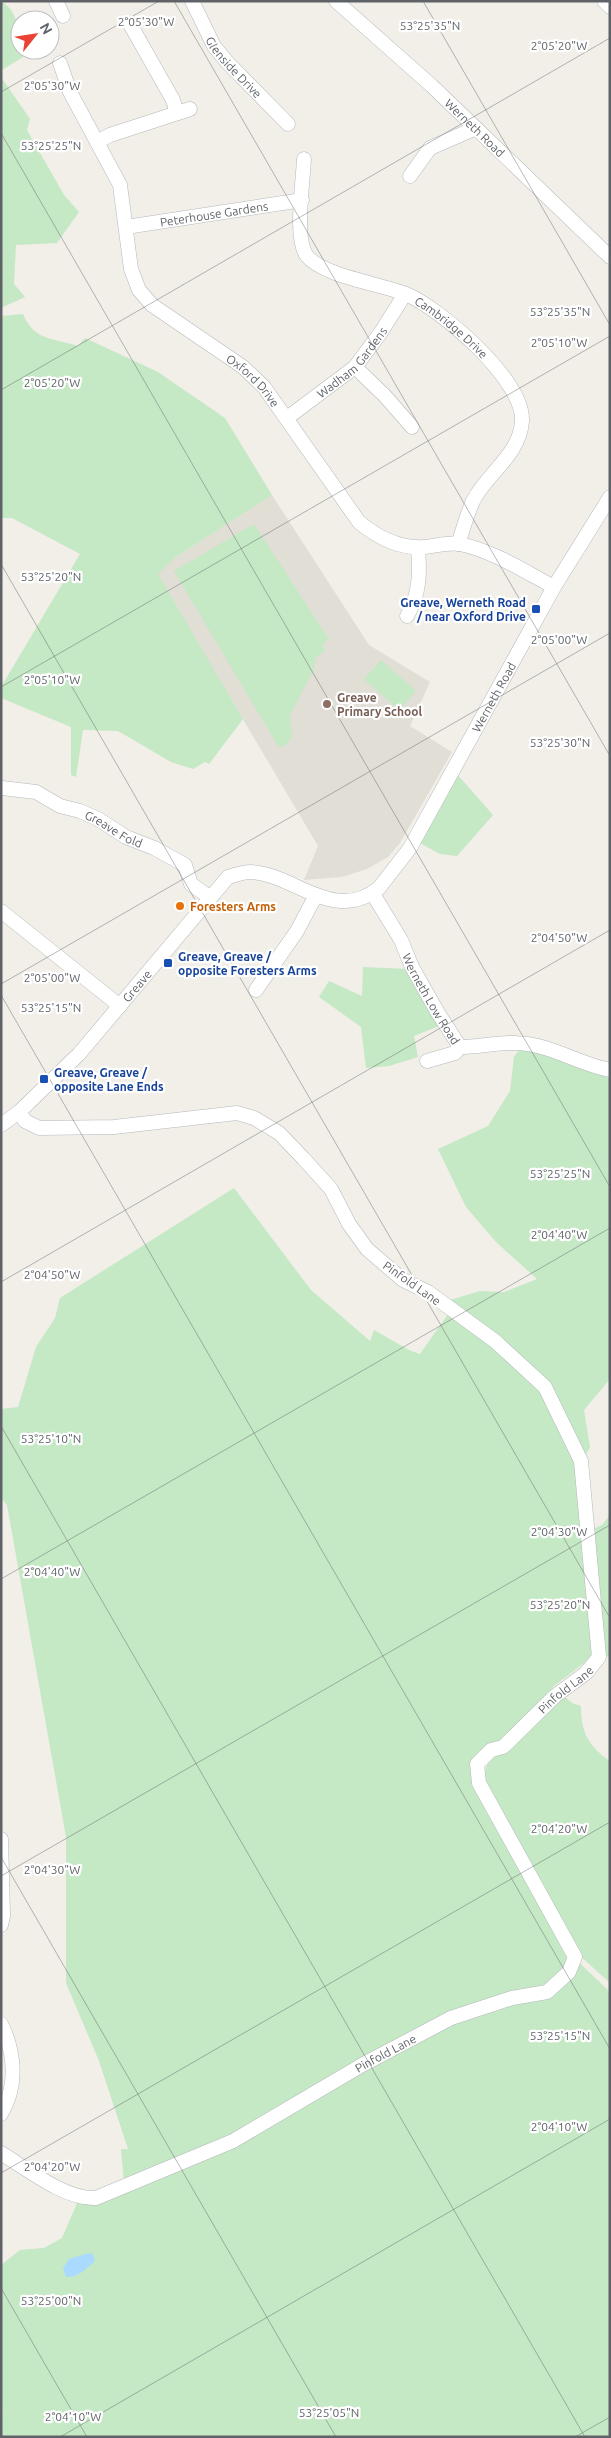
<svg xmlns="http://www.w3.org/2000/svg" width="611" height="2438" viewBox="0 0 611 2438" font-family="Ubuntu,sans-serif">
<rect width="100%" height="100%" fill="#f1efe8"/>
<path fill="#e1ded6" d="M272,495L369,645L430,682L410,726L452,752L400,843L388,857L367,869L342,877L304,880L318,846L157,574L176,557Z"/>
<g fill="#c5e8c5">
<path d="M1,1C18,11 20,32 20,50H30L31,52L2,70Z"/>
<path d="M1,77L30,119L27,130L64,195L79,212L57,243L16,245L14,284L25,297L1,308Z"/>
<path d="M23,314C34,341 54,338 78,346L85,338L158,372L225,418L272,495L176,557L158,574L243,719L209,764L205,762L193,769L171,762L118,731L83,730L76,777L71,775V727L1,698V687L80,554L12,518H1V316Z"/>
<path d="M254,524L329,639L322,645L325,651L316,657L313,671L290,715L292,737L287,744L281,747L278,746L174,571Z"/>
<path d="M381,660L416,691L399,710L364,679Z"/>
<path d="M456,773L493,815L457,856L440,854L420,843Z"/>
<path d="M363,967L409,969L442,1025L414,1036L418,1057L389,1066L366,1068L361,1027L319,997L329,981L362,996Z"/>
<path d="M521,1047L610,1075V1379L584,1410L590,1447L584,1458L549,1382L447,1301L480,1291L504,1292L537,1279L496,1242L466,1207L438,1149L488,1126L510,1091L514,1057Z"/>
<path d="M234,1188L311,1290L370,1341L374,1330L409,1350L420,1354L448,1314L478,1334L538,1387L577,1466L592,1657L554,1686L501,1742L474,1760L568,1952L610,1992V2437H1V2413L3,2411L1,2408V2265L20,2250L44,2248L62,2238L78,2201L124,2184L121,2149H128L99,2061L66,1983V1837L7,1505L1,1498V1409L18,1407L36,1347L55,1318L60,1298Z"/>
<path d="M610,1515V1657H609L602,1655L593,1529L602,1525Z"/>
<path d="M564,1696L572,1703L581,1706C581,1732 588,1746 610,1761V1983L579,1955L487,1786C485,1778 483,1772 488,1764C494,1755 503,1754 510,1748C529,1731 547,1714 564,1696Z"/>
</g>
<path fill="#aadaff" d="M89,2253L93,2254L95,2261C87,2268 78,2278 66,2277L63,2268L69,2259Z"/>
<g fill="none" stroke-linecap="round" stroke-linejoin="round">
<defs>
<g id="minor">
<path d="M56,1L63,16"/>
<path id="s1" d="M192,1L214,46L227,62L288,124"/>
<path id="s2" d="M336,1L432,86L610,257"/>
<path d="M604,1L610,7"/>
<path d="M130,24L173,100L177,113"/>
<path id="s3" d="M60,63L70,92L120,185L131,269L139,290L152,305L243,367L264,387L359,522C377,537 400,549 425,547C436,546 449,542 460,544C493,551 524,571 554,587"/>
<path d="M97,142L110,135L190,109"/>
<path id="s4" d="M304,159C303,182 294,239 307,256C323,276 381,284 406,294C441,309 524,380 522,421C520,455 487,473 473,501C467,514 463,530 458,544"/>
<path d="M410,176L430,148L476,128"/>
<path id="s5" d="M126,227L302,200"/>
<path d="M355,367L385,396L412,427"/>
<path id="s6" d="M287,418L355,367L381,332L405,294"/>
<path d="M407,616C420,594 420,573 418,548"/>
<path id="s7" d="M2,788L36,792L60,806L80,811L98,819L126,837L154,848L185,865L191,884L209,897"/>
<path id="s8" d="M373,894L401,940L412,967L438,1013L460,1047"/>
<path d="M1,911L120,1006"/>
<path d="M256,990L297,931L315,897"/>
<path d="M460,1047C479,1047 498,1042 517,1043C550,1044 578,1064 610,1070"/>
<path d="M427,1061L455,1053L460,1047"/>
<path id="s9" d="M1,1125L19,1112L79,1054L228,877C235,875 243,872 251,872C294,874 334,924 379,888L410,848L554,587L610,497"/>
<path d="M1,1839L3,1916L1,1925"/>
<path d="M1,2024C15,2052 18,2086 1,2114"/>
<path id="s10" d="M1,2153C27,2169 66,2200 96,2198L233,2141L362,2065L451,2018L512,1998L547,1992L569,1972L575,1957L479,1783L477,1764L491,1750L503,1747L555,1696L586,1673L599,1657L581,1461L545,1387L495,1341L428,1292L403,1280L367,1249L349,1224L331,1189L303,1158L279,1133L254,1118L237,1113L114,1127L39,1128L25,1121L19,1112"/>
</g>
</defs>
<use href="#minor" stroke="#b5b8bc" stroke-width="15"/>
<use href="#minor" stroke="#fff" stroke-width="14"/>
</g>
<path fill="none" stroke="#5f6368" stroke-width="1" stroke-opacity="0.45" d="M174,1L610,756M423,1L610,325M1,92L159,1M1,133L610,1187M1,390L610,38M1,564L610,1618M1,687L610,336M1,984L610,633M1,995L610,2049M1,1282L610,930M1,1426L585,2437M1,1579L610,1228M1,1857L336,2437M1,1876L610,1525M1,2173L610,1822M1,2288L87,2437M60,2437L610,2119M575,2437L610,2417"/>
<g fill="#1a4fb4" stroke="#fff" stroke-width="2">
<rect x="531" y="604" width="10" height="10" rx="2.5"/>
<rect x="163" y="958" width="10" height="10" rx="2.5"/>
<rect x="39" y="1074" width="10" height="10" rx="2.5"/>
</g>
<circle fill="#8d6e63" stroke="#fff" stroke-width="2" cx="327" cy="704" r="5"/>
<circle fill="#e8710a" stroke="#fff" stroke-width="2" cx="180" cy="906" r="5"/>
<g text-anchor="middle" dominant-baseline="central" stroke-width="4.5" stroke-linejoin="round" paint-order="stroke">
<g font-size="12" fill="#5f6368" stroke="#fff">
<text stroke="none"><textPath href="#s1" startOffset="79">Glenside Drive</textPath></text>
<text stroke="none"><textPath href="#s2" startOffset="188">Werneth Road</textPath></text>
<text stroke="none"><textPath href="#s5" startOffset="89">Peterhouse Gardens</textPath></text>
<text stroke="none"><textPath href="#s4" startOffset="262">Cambridge Drive</textPath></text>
<text stroke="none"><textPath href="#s6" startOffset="86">Wadham Gardens</textPath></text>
<text stroke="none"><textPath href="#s3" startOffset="390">Oxford Drive</textPath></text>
<text stroke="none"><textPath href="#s9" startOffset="720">Werneth Road</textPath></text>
<text stroke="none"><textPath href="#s7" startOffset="121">Greave Fold</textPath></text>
<text stroke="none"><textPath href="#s9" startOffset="195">Greave</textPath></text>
<text stroke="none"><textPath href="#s8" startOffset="120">Werneth Low Road</textPath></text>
<text transform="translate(412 1283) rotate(35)">Pinfold Lane</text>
<text stroke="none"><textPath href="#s10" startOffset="986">Pinfold Lane</textPath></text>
<text stroke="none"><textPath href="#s10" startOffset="431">Pinfold Lane</textPath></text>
</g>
<g font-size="12" font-weight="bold" fill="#164399" stroke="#fff" text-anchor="start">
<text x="526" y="602" text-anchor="end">Greave, Werneth Road<tspan x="526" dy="14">/ near Oxford Drive</tspan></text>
<text x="178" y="956">Greave, Greave /<tspan x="178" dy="14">opposite Foresters Arms</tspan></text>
<text x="54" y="1072">Greave, Greave /<tspan x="54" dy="14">opposite Lane Ends</tspan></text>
</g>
<g font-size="12" font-weight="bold" fill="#785e54" stroke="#fff" text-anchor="start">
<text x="337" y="697">Greave<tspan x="337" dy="14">Primary School</tspan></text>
</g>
<g font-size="12" font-weight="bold" fill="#c56008" stroke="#fff" text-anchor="start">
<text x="190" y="906">Foresters Arms</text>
</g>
</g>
<g font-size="12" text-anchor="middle" fill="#5f6368" stroke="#fff" stroke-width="4.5" stroke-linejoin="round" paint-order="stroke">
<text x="146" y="26">2°05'30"W</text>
<text x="430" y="30">53°25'35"N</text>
<text x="559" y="50">2°05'20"W</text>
<text x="52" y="90">2°05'30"W</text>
<text x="51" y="150">53°25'25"N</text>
<text x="560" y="316">53°25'35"N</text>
<text x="559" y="347">2°05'10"W</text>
<text x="52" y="387">2°05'20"W</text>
<text x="51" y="581">53°25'20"N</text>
<text x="559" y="644">2°05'00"W</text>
<text x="52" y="684">2°05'10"W</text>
<text x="560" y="747">53°25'30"N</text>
<text x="559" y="942">2°04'50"W</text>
<text x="52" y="982">2°05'00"W</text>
<text x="51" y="1012">53°25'15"N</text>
<text x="560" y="1178">53°25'25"N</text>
<text x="559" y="1239">2°04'40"W</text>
<text x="52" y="1279">2°04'50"W</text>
<text x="51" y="1443">53°25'10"N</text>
<text x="559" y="1536">2°04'30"W</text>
<text x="52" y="1576">2°04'40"W</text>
<text x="560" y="1609">53°25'20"N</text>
<text x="559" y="1833">2°04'20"W</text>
<text x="52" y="1874">2°04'30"W</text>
<text x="560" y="2040">53°25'15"N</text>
<text x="559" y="2131">2°04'10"W</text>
<text x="52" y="2171">2°04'20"W</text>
<text x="51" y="2305">53°25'00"N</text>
<text x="329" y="2417">53°25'05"N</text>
<text x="73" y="2421">2°04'10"W</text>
</g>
<rect width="611" height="2438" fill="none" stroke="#5f6368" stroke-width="5"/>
<g transform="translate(35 35) rotate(60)"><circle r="24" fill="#ffffff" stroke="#bfc1c3"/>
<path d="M0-4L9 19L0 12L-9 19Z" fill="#ea4335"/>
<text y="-8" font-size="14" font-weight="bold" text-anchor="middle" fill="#5f6368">N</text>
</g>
</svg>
